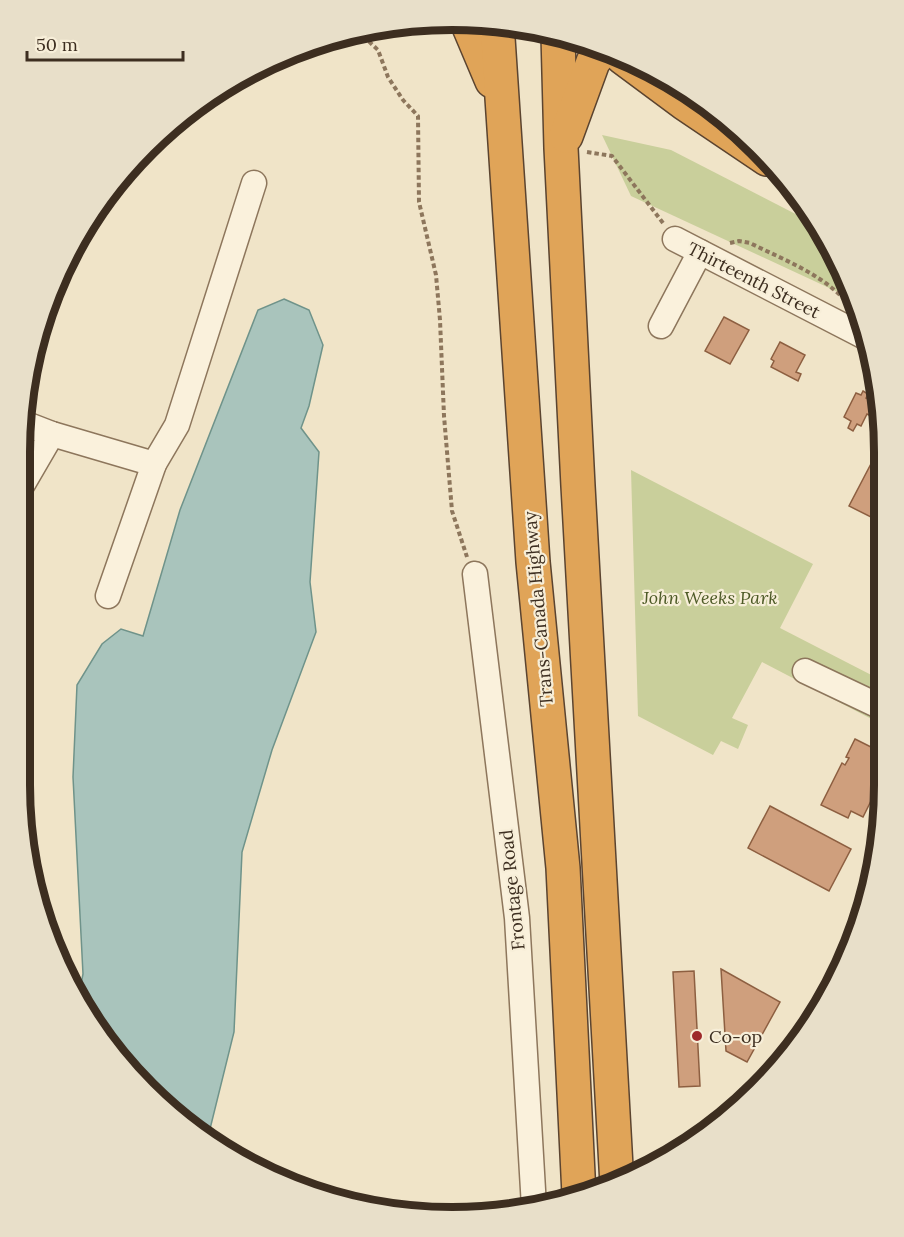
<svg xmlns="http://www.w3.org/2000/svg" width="904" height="1237" viewBox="0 0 904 1237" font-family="Lora,serif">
<rect width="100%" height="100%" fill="#f0e4c8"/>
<g fill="#c9cf9b">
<path d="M602,135L671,150L815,224L851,286L855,300L631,196Z"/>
<path d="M631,470L813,564L780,628L883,681V725L762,662L732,718L748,725L738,749L721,741L713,755L638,716Z"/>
</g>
<path fill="#a9c4bc" stroke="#6f938a" stroke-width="1.5" d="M284,299L309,310L323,345L309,406L301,428L319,452L310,582L316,632L272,750L242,852L234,1032L208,1137L167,1110L92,1025L79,995L83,974L73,777L77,685L102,644L121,629L143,636L180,510L258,310Z"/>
<g fill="#cf9f7d" stroke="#8d5f41" stroke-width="1.5">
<path d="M724,317L749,330L730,364L705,351Z"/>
<path d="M780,342L805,355L796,372L801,374L798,381L771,367L774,361L771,359Z"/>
<path d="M863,391L868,394L866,398L873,401L869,409L874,411L871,416L867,414L861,426L857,424L853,431L848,428L851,421L844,417L856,393L861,395Z"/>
<path d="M873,460L881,464L882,516L879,521L849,506Z"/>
<path d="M855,739L883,753V789L878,787L863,817L851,811L848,818L821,805L842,763L845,765L849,758L846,757Z"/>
<path d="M770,806L851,849L829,891L748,848Z"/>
<path d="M721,969L780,1002L747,1062L726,1051Z"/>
<path d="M694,971L700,1086L679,1087L673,972Z"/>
</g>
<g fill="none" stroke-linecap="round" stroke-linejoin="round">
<defs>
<g id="minor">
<path d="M675,239L865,337"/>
<path d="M661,326L700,252"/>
<path d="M21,422L52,434L154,464"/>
<path d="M20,489L52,434"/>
<path d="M475,574L517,918L534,1207"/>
<path d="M108,596L154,464L177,425L254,183"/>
<path d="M805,671L883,708"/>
</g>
<g id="highway">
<path d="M467,22L492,81"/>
<path d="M497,23L533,562L563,868L579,1195"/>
<path d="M558,35L561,148L578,486L617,1185"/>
<path d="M622,57L684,103L767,159"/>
<path d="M566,136L593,62L604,48"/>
</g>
</defs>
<use href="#minor" stroke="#8d765c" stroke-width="27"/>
<use href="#highway" stroke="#5b4430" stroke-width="36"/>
<g stroke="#8d765c" stroke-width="4" stroke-dasharray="4.5 3" stroke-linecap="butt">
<path d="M358,31L378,50L388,77L403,100L418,116L419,202L436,275L440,320L444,416L452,511L467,557"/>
<path d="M587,152L612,156L663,223"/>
<path d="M730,243L739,241L750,243C784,260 820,273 846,301"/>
</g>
<use href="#minor" stroke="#faf1dc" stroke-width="24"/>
<use href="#highway" stroke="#e0a458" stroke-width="33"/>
</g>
<circle fill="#9e2a2b" stroke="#f7eed8" stroke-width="2" cx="697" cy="1036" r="6"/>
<g text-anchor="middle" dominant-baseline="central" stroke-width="4.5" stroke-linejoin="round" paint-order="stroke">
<g font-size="18" fill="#3d2e20" stroke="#f7eed8">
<text transform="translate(754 280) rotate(27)">Thirteenth Street</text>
<text transform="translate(538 609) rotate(-95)">Trans-Canada Highway</text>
<text transform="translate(512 890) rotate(-96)">Frontage Road</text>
</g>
<g font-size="18" font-style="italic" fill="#4d5a26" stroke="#f7eed8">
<text x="710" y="597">John Weeks Park</text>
</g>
<g font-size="18" fill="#3d2e20" stroke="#f7eed8" text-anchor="start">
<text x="709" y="1036">Co-op</text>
</g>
</g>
<path d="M0 0H904V1237H0ZM452 30H452A422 422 0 0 1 874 452V785A422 422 0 0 1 452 1207H452A422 422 0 0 1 30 785V452A422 422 0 0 1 452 30Z" fill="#e8dfc9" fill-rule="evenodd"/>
<path fill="none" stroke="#3d2e20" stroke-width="8" d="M452 30H452A422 422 0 0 1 874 452V785A422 422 0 0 1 452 1207H452A422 422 0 0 1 30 785V452A422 422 0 0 1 452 30Z"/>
<path d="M27 51v9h156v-9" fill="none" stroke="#3d2e20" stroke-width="3"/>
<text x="36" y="51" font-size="18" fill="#3d2e20" stroke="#f7eed8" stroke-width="4.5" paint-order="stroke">50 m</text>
</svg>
